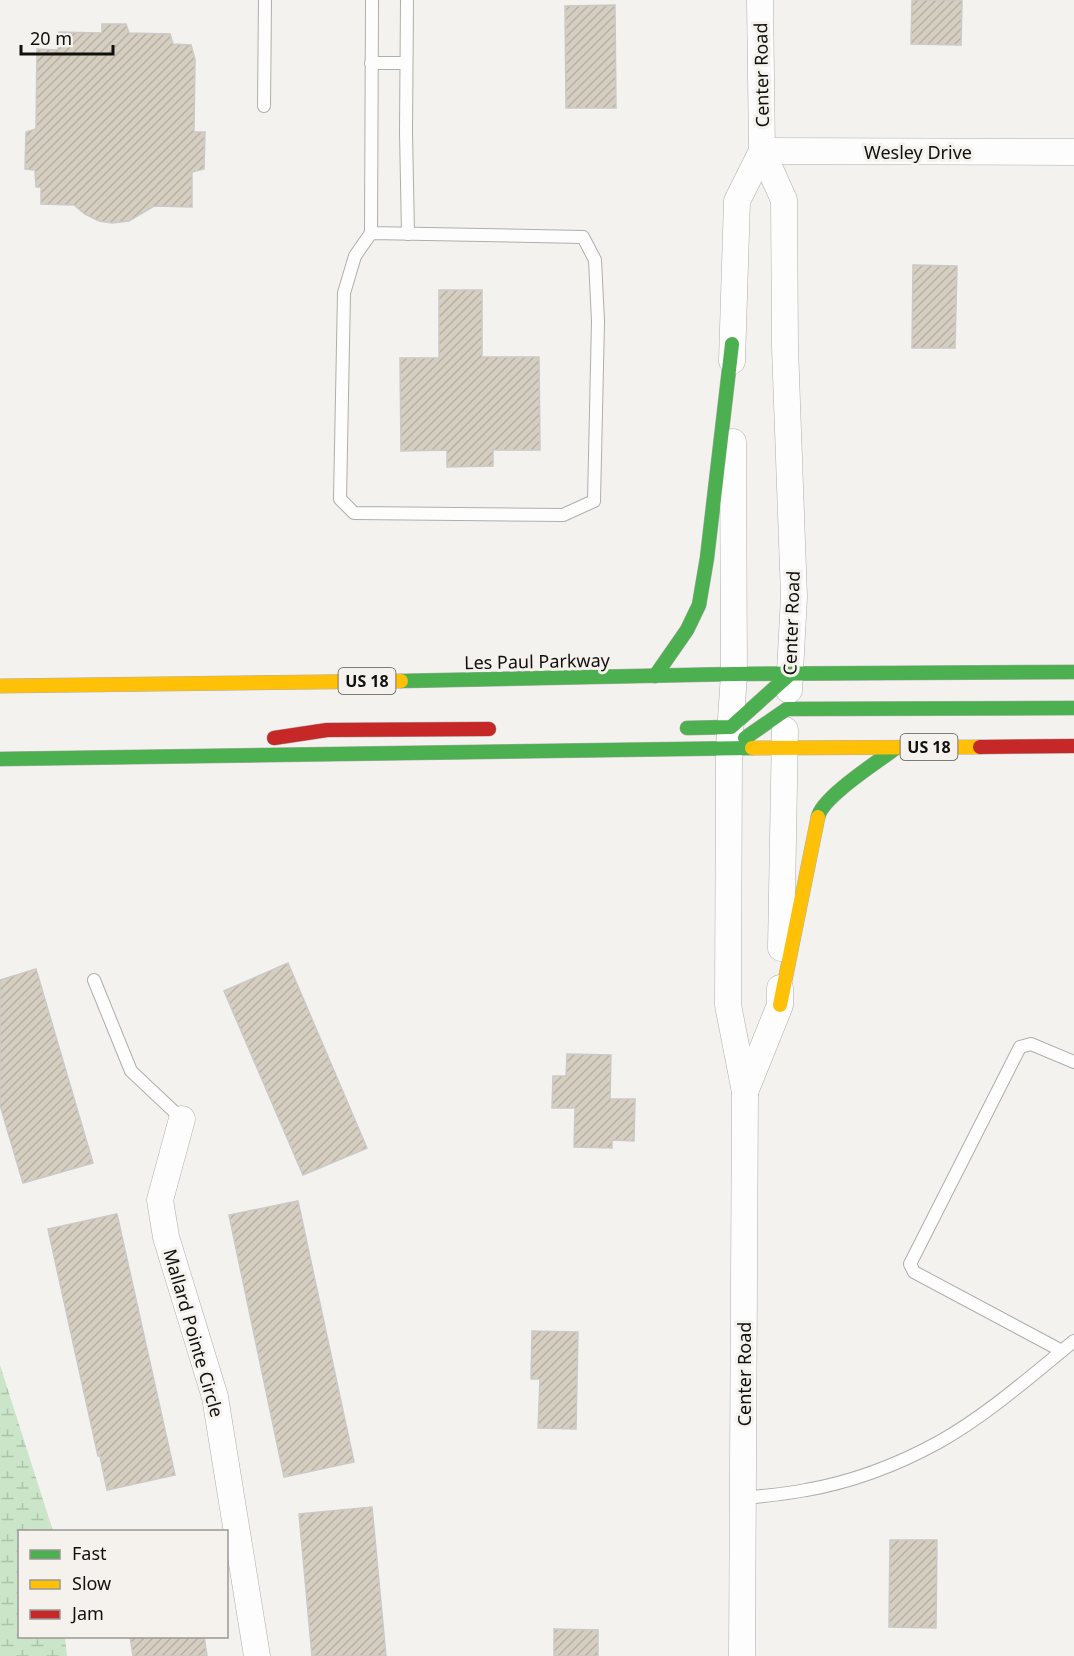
<svg xmlns="http://www.w3.org/2000/svg" width="1074" height="1656" viewBox="0 0 1074 1656" font-family="'Noto Sans',sans-serif">
<defs>
<pattern id="wetland-marsh" width="20" height="14" patternUnits="userSpaceOnUse" patternTransform="scale(1.5)"><rect width="20" height="14" fill="#cbe5c8"/><path d="M1 5h8M5 5V1M11 12h8M15 12V8" fill="none" stroke="#adc3ab"/></pattern>
<pattern id="building-hatch" width="6" height="6" patternUnits="userSpaceOnUse" patternTransform="scale(1.5)"><rect width="6" height="6" fill="#d6cfc1"/><path d="M-1 1l2-2M0 6l6-6M5 7l2-2" fill="none" stroke="#b7b1a5"/></pattern>
</defs>
<rect width="100%" height="100%" fill="#f4f2ef"/>
<path fill="url(#wetland-marsh)" d="M0,1365L53,1531L20,1532V1636L65,1637L67,1656H0Z"/>
<g fill="url(#building-hatch)" stroke="#cbc9c7" stroke-width="1.5">
<path d="M912,0H962L961,45L911,44Z"/>
<path d="M615,5L616,108H566L565,6Z"/>
<path d="M102,24H126L129,33L170,34L173,44L191,45L195,59L194,132H205L204,169L192,172V207L154,206L129,221L112,223L99,221L85,214L74,205L41,204V187H36L35,170L25,169L26,132L36,129L37,49L58,50L59,32L102,33Z"/>
<path d="M913,265L957,266L955,348H912Z"/>
<path d="M439,290H482V357H539L540,450H493V466L447,467V450L401,451L400,358H439Z"/>
<path d="M288,963L367,1148L303,1175L224,991Z"/>
<path d="M36,969L93,1163L23,1183L0,1105V980Z"/>
<path d="M567,1054L611,1055L610,1099H635L634,1141L612,1140V1148L574,1147L575,1108H552L553,1076H566Z"/>
<path d="M298,1201L354,1462L284,1477L229,1215Z"/>
<path d="M117,1214L175,1475L107,1490L100,1456H98L48,1229Z"/>
<path d="M532,1331L578,1332L576,1429L538,1428L540,1379H531Z"/>
<path d="M372,1507L386,1656H312L299,1514Z"/>
<path d="M890,1540H937L936,1628L889,1627Z"/>
<path d="M554,1629L598,1630V1656H554Z"/>
<path d="M130,1636H204L207,1656H133Z"/>
</g>
<g fill="none" stroke-linecap="round" stroke-linejoin="round">
<defs>
<g id="lane">
<path d="M407,0L406,132L408,234"/>
<path d="M371,63H406"/>
<path d="M264,106L265,0"/>
<path d="M371,233L583,237L595,260L598,321L594,501L563,515L354,513L340,499L344,293L355,256L371,233L372,0"/>
<path d="M94,980L131,1071L182,1119"/>
<path d="M1062,1351L914,1272L910,1264L1020,1047L1031,1044L1074,1062"/>
<path d="M743,1498C764,1496 786,1494 806,1490C852,1482 899,1464 939,1442C987,1415 1031,1376 1074,1341"/>
</g>
<g id="street">
<path d="M760,0L762,151L784,200L785,347L794,597L789,690"/>
<path d="M762,151L1074,152"/>
<path d="M732,361L737,201L762,151"/>
<path d="M733,442L734,674L729,749L728,1005L745,1092L742,1656"/>
<path d="M781,948L785,730"/>
<path d="M745,1092L780,1005V988"/>
<path d="M182,1119L160,1200L166,1237L215,1397L257,1656"/>
</g>
<g id="fast">
<path d="M655,676L687,630L699,605L707,558L732,344"/>
<path d="M401,681L734,674L1074,672"/>
<path d="M687,728L731,727L790,674"/>
<path d="M745,738L787,709L1074,708"/>
<path d="M0,759L752,748"/>
<path d="M818,817C822,797 879,761 896,748"/>
</g>
<g id="slow">
<path d="M0,686L401,681"/>
<path d="M752,748L980,747"/>
<path d="M780,1005L818,817"/>
</g>
<g id="jam">
<path d="M274,738L327,730L489,729"/>
<path d="M980,747L1074,746"/>
</g>
</defs>
<use href="#lane" stroke="#b0aeac" stroke-width="14"/>
<use href="#street" stroke="#b0aeac" stroke-width="27"/>
<use href="#fast" stroke="#b0aeac" stroke-width="15"/>
<use href="#slow" stroke="#b0aeac" stroke-width="15"/>
<use href="#jam" stroke="#b0aeac" stroke-width="15"/>
<use href="#lane" stroke="#fdfdfd" stroke-width="12"/>
<use href="#street" stroke="#fdfdfd" stroke-width="26"/>
<use href="#fast" stroke="#4caf50" stroke-width="14"/>
<use href="#slow" stroke="#ffc107" stroke-width="14"/>
<use href="#jam" stroke="#c62828" stroke-width="14"/>
</g>
<g text-anchor="middle" dominant-baseline="central" stroke-width="6" stroke-linejoin="round" paint-order="stroke">
<g fill="#f5f2ee" stroke="#555451" stroke-width="1.5">
<rect x="338.5" y="668" width="57" height="26" rx="4.5"/>
<rect x="900.5" y="734" width="57" height="26" rx="4.5"/>
</g>
<g font-size="16" font-weight="bold" fill="#10100e">
<text x="367" y="681">US 18</text>
<text x="929" y="747">US 18</text>
</g>
<g font-size="18" fill="#10100e" stroke="#f5f2ee">
<text transform="translate(761 75) rotate(-91)">Center Road</text>
<text x="918" y="152">Wesley Drive</text>
<text transform="translate(791 623) rotate(-88)">Center Road</text>
<text transform="translate(537 661) rotate(-1)">Les Paul Parkway</text>
<text transform="translate(194 1333) rotate(74)">Mallard Pointe Circle</text>
<text transform="translate(744 1374) rotate(-90)">Center Road</text>
</g>
</g>
<rect x="18" y="1530" width="210" height="108" fill="#f5f2ee" stroke="#999894" stroke-width="1.5"/>
<rect x="30" y="1550" width="30" height="9" fill="#4caf50" stroke="#999894" stroke-width="1.5"/>
<text x="72" y="1560" font-size="18" fill="#10100e">Fast</text>
<rect x="30" y="1580" width="30" height="9" fill="#ffc107" stroke="#999894" stroke-width="1.5"/>
<text x="72" y="1590" font-size="18" fill="#10100e">Slow</text>
<rect x="30" y="1610" width="30" height="9" fill="#c62828" stroke="#999894" stroke-width="1.5"/>
<text x="72" y="1620" font-size="18" fill="#10100e">Jam</text>
<path d="M21 45v9h92v-9" fill="none" stroke="#10100e" stroke-width="3"/>
<text x="30" y="45" font-size="18" fill="#10100e" stroke="#f5f2ee" stroke-width="4.5" paint-order="stroke">20 m</text>
</svg>
